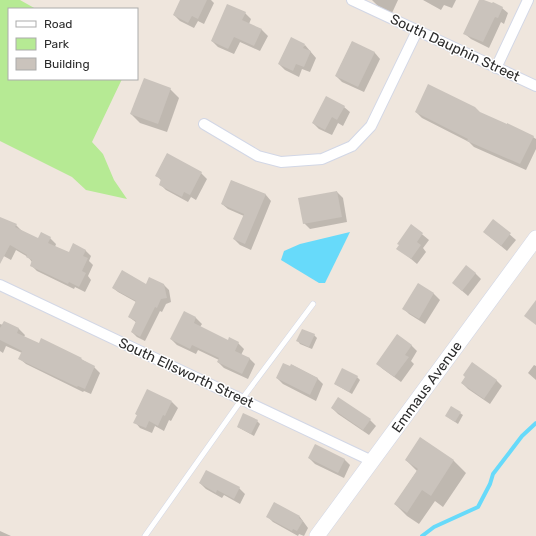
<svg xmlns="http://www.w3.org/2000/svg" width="536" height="536" viewBox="0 0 536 536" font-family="Rubik,sans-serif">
<rect width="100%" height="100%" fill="#efe6dd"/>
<path fill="#b6ea94" d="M0,0H20L36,9H9V79H122L92,142L103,154L114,180L127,199L86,190L72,177L0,141Z"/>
<path fill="#67dafa" d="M350,232L325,283H319L281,260L284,251L300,244Z"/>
<g fill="#0003">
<path d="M182,0H211L214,3L204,24L198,21L194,28L180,21L174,15Z"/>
<path d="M372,0H398L392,13L378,6Z"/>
<path d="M423,0H456L452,8L444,5L441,10Z"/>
<path d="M480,0L502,8L508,13L504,24L501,22L489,48L471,39L465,34Z"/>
<path d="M245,13L251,19L249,24L262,30L268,36L260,51L240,42L234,54L218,47L212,41Z"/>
<path d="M352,42L375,53L380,59L364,92L342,82L336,76Z"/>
<path d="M305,45L316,58L310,72L302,69L299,77L285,70L279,64Z"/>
<path d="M170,89L179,98L167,132L140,123L131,114Z"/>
<path d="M344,107L350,112L343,126L338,123L332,135L319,129L313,123Z"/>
<path d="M416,112L480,113L533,137L536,139V149L526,170L474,147L469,142L422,118Z"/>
<path d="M201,173L207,179L196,200L191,197L188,202L166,190L160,184L162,181L157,176Z"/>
<path d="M232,181L266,195L271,201L251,250L240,245L234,239L244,216L228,209L222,204Z"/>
<path d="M337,192L343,198L347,222L310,229L304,223Z"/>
<path d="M493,220L516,240L507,251L484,232Z"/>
<path d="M0,225H16L23,232L38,239L50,238L56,244L55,247L69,253L85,250L91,256L89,261L93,265L88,276L91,280L85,292L75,287L74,289L37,271L31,265L32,262L28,257L16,250L11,260L0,254Z"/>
<path d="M412,226L429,240L423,248L426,252L417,264L398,248Z"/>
<path d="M475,273L481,279L468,296L453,283Z"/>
<path d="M418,284L434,294L440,300L425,324L409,314L404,309Z"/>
<path d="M147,285H164L169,290L171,302L166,304L162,312L160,311L145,341L137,337L132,332L137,323L129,317L136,302L118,292L113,288Z"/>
<path d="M184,313L196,318L202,324L200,327L228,341L238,343L244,349L241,355L249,358L255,364L248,379L224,368L218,362L219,360L198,350L196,354L177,345L171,339Z"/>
<path d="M4,322L19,329L25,335L24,337L39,344L42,340L81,359L94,367L100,373L91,394L84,391L83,392L26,364L20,359L22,353L6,346L3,353L0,351V324L3,325Z"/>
<path d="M303,330L314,335L317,338L312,349L300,344L298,341Z"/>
<path d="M411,345L417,351L411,361L414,364L401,382L383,369L377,363Z"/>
<path d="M292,365L317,378L323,384L316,401L283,384L277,378L291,368Z"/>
<path d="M534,365L536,366V380L528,373Z"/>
<path d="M357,377L360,380L352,394L335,384Z"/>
<path d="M496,380L502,386L490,404L468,389L462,383Z"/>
<path d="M172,402L178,408L171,421L169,420L164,431L155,426L152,433L140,428L135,422L138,416L136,414Z"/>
<path d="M332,408L370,420L376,426L369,435L338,414Z"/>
<path d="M460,413L463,415L458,424L449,418Z"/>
<path d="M257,421L260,424L254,436L238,427Z"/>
<path d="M420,439L454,461L466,473L443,507L435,501L419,524L407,516L395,504L417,471L406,460Z"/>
<path d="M309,458L344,459L350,465L344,478L315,464Z"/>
<path d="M200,483L239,488L245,494L240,504L224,495L222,498L206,489Z"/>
<path d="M267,516L300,517L308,528L304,536L299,534L298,536L273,522Z"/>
<path d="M0,531L11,536H0Z"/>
</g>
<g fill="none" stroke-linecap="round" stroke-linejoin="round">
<path stroke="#67dafa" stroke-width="4" d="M422,536L434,527L478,507L490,484L493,474L522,436L536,423"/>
</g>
<g fill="#cac3bc">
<path d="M180,0H207L198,19L192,16L188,23L173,15Z"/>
<path d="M479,0H484L492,3L493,2L503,7L498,18L495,17L483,42L463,34Z"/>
<path d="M227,4L246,12L242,20L262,29L254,46L234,37L228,49L211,41Z"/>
<path d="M291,37L305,44L303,48L311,51L304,67L296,64L293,71L278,64Z"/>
<path d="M352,41L375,52L358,87L335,76Z"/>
<path d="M144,78L171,88L158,124L130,114Z"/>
<path d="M428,84L475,107L480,112L507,124V123L534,136L520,164L467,141L468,139L415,112Z"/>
<path d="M326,96L345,106L337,120L332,117L325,130L312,123Z"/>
<path d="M167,153L202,172L190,195L184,192L182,197L159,185L161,179L155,176Z"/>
<path d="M231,180L266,194L245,244L233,239L244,214L221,204Z"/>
<path d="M337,191L342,217L303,224L298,198Z"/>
<path d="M0,217L17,224L15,227L38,238L41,232L51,237L48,243L69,252L73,243L86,250L83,256L88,258L82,271L86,273L79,287L69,282L68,284L30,266L32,260L26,257L27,255L10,245L0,264Z"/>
<path d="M493,219L511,233L501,246L483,232Z"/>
<path d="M411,224L423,233L417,242L421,245L411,259L396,249L399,245L397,244Z"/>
<path d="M466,265L476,273L462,291L452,283Z"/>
<path d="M122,270L146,284L149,277L164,284L167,298L161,299L157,308L155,307L140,337L131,332L136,321L128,317L136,301L112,288Z"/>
<path d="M418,283L434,293L419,319L402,309Z"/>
<path d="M536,300V325L524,316Z"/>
<path d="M184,311L196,317L194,323L228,340L229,337L239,342L235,351L250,358L242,374L217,362L219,358L192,345L190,349L170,339Z"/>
<path d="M4,321L19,328L17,333L39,343L41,338L82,358L81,359L95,366L85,389L78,386L77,387L18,359L22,351L0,340V328Z"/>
<path d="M302,329L315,334L309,347L296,341Z"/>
<path d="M397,334L412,345L405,355L409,357L394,377L376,364Z"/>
<path d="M472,362L497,380L484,399L461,383L465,377L463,375Z"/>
<path d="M283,363L290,366L291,364L318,378L310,395L276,378Z"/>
<path d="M342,368L358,376L349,392L334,384Z"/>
<path d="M147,389L172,401L165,416L163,415L158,426L149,421L146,428L133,423L137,415L135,414Z"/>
<path d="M338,397L371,419L363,430L331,408Z"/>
<path d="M451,406L461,412L455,422L445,416Z"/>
<path d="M243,413L258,420L251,434L237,427Z"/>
<path d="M420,437L454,460L431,496L422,490L407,513L394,504L418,469L405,460Z"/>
<path d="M315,444L345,459L338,473L308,458Z"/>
<path d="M206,470L240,487L234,499L217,490L216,493L199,483Z"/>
<path d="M274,502L300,516L299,518L303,521L297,531L293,529L292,531L266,517Z"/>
</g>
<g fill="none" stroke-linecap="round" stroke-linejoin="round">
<defs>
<path id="service" d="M145,536L242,399L313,304"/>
<g id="minor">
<path d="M352,0L536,86"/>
<path d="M496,68L528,0"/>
<path d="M204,124L258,156L281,162L322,159L352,146L371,126L417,31"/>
<path d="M0,285L372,461"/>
</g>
<path id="secondary" d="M317,536L536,238"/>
</defs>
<use href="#service" stroke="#d2d7e6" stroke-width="6"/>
<use href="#minor" stroke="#d2d7e6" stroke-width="12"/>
<use href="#secondary" stroke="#d2d7e6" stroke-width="16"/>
<use href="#service" stroke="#fff" stroke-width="5"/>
<use href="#minor" stroke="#fff" stroke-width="10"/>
<use href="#secondary" stroke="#fff" stroke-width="15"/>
</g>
<g text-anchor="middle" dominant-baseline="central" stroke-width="3" stroke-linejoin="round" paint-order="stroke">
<g font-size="14" fill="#2c2c2c" stroke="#fff">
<text transform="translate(455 48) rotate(25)">South Dauphin Street</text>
<text transform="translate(186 373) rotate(25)">South Ellsworth Street</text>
<text transform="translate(427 387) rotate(-54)">Emmaus Avenue</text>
</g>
</g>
<rect x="8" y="8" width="130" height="72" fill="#ffffff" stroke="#ababab"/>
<rect x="16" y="21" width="20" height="6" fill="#ffffff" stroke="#ababab"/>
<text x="44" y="28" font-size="12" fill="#2c2c2c">Road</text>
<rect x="16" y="38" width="20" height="12" fill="#b6ea94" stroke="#ababab"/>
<text x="44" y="48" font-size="12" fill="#2c2c2c">Park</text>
<rect x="16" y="58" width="20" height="12" fill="#cac3bc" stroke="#ababab"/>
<text x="44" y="68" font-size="12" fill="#2c2c2c">Building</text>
</svg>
